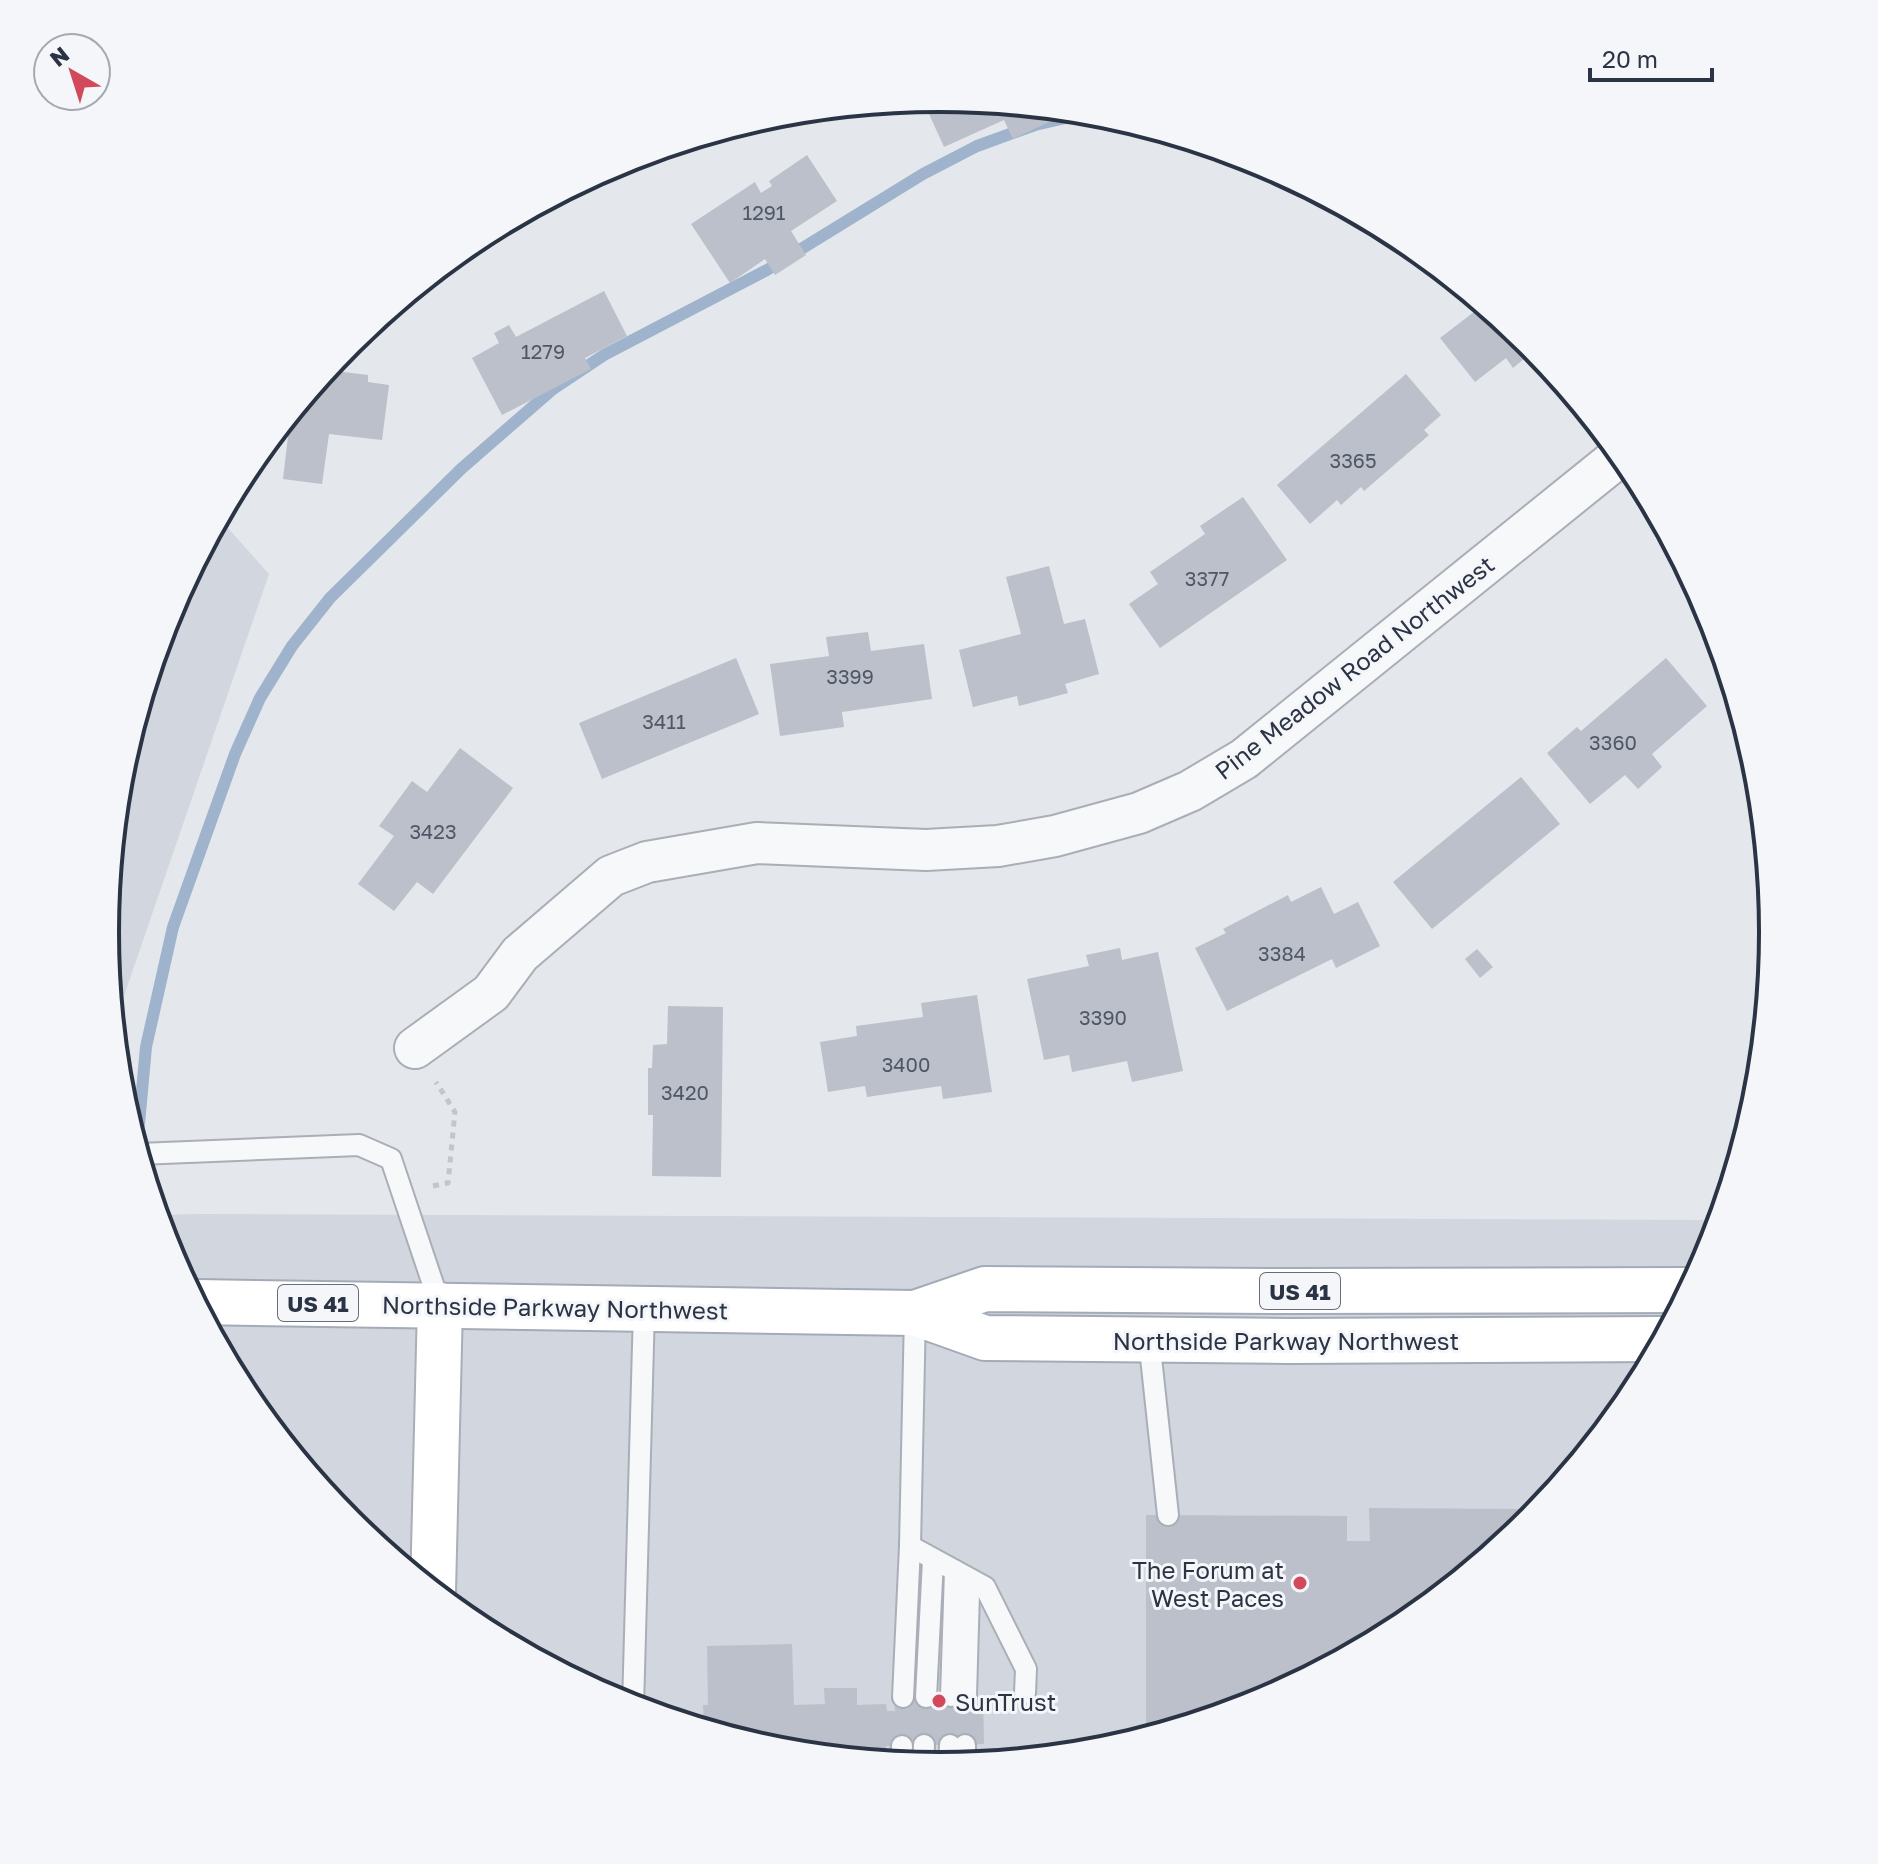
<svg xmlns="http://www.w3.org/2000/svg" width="1878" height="1864" viewBox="0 0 1878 1864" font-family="'Golos Text',sans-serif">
<rect width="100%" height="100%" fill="#e4e7ec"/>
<g fill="#d2d6de">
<path d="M219,518L269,574L114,1025L105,932L121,769L169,612Z"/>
<path d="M200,1214L1719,1220L1709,1252L1632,1396L1528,1522L1402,1626L1258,1703L1101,1750L939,1766L776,1750L698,1726L619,1702L475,1625L349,1521L245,1395L168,1251L157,1215Z"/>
</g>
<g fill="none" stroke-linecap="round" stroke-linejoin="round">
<path stroke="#9fb4cc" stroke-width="12" d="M137,1146L146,1047L173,927L235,754L260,698L292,646L330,598L461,469L553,389L604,355L767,270L923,174L977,146L1035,125L1087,113"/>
</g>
<g fill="#bbc0ca">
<path d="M941,98L1065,110L1066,114L1013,139L1004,120L944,147L925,105Z"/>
<path d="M807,155L837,201L791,231L806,255L775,275L765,259L730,283L691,224L755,182L761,193L772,186L769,181Z"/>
<path d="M604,291L627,336L585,358L591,369L502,415L472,358L499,343L494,333L509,325L516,337Z"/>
<path d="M1483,305L1529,343L1535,350L1513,368L1506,358L1475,382L1440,338Z"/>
<path d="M327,370L368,375V382L389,385L382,440L329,434L322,484L283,479L289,428L280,427Z"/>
<path d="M1406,374L1441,415L1424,430L1429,435L1364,491L1361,487L1341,505L1337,500L1310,524L1277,485Z"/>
<path d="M1243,497L1287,560L1160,648L1129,604L1158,584L1150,572L1205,534L1200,526Z"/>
<path d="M1049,566L1064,624L1085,619L1099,674L1065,684L1068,693L1019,706L1017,696L973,707L959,650L1021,634L1006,577Z"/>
<path d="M868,632L871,651L924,644L932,699L842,712L844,727L780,736L770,664L829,656L826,637Z"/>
<path d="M736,658L759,714L602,779L579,723Z"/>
<path d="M1666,658L1707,706L1652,754L1662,767L1638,789L1625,775L1590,804L1547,753L1577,727L1581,731Z"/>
<path d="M460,748L513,788L433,894L417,882L394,911L358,884L394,836L379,826L412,781L427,792Z"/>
<path d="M1521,777L1560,824L1432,929L1393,882Z"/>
<path d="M1321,887L1334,914L1358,902L1380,946L1336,968L1332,959L1227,1011L1195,948L1226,933L1223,929L1288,895L1291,902Z"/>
<path d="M1120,948L1122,960L1158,952L1183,1071L1132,1082L1127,1061L1072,1072L1069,1055L1044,1060L1027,979L1089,966L1086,955Z"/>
<path d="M1477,949L1493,967L1480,978L1465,959Z"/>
<path d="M977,995L992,1092L943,1099L941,1086L867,1097L865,1086L828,1092L820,1042L857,1036L856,1026L923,1017L921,1003Z"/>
<path d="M668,1006L723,1007L721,1177L652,1176L653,1115H648V1068H652L653,1045L667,1044Z"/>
<path d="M1369,1508L1539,1509L1528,1522L1402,1626L1258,1703L1146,1737V1515L1347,1516V1541H1370Z"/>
<path d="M792,1644L794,1705L825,1704L824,1688H857V1705L886,1704L887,1711H895L894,1697L983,1695L984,1744L886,1746L887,1761L776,1750L704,1728L703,1705H708L707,1646Z"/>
</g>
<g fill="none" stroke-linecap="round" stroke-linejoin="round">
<defs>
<g id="lane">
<path d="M139,1154L359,1145L391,1159L440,1305"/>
<path d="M915,1313L910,1546L985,1587L1026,1669L1025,1693"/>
<path d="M1149,1339L1168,1515"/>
<path d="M951,1696L955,1571"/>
<path d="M966,1696L969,1592"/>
<path d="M903,1697L910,1546"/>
<path d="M926,1697L933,1560"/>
<path d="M633,1707L644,1309"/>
<path d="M901,1762L902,1746"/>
<path d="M965,1763V1745"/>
<path d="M923,1764L924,1745"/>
<path d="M949,1765L950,1745"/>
</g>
<path id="street" d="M415,1048L491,993L520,954L611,876L647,862L757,843L926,850L998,846L1055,836L1139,813L1190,791L1244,759L1621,455"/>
<path id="secondary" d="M433,1591L440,1305"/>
<g id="primary">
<path d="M196,1302L915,1313L985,1338L1288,1341L1662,1339"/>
<path d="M915,1313L985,1289L1288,1291L1689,1290"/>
</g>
</defs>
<use href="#lane" stroke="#a9aeb7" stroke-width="24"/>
<use href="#street" stroke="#a9aeb7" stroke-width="44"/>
<use href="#secondary" stroke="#a9aeb7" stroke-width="48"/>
<use href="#primary" stroke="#a3abb8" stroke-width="48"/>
<path stroke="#c2c5cb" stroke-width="5" stroke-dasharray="6 6" stroke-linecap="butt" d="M433,1186L448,1183L455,1112L436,1082"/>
<use href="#lane" stroke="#f7f8fa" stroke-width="20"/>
<use href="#street" stroke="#f7f8fa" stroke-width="40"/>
<use href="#secondary" stroke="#fff" stroke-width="44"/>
<use href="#primary" stroke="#fff" stroke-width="44"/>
</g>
<g fill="#d1495b" stroke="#f4f6f9" stroke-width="3">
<circle cx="1300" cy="1583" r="8"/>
<circle cx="939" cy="1701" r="8"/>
</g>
<g text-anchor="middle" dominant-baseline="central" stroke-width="6" stroke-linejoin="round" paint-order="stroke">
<g font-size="20" fill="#4f5766">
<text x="764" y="212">1291</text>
<text x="543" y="351">1279</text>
<text x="1353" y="460">3365</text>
<text x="1207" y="578">3377</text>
<text x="850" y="676">3399</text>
<text x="664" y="721">3411</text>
<text x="1613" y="742">3360</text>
<text x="433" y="831">3423</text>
<text x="1282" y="953">3384</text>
<text x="1103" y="1017">3390</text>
<text x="906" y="1064">3400</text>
<text x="685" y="1092">3420</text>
</g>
<g fill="#f4f6f9" stroke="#676e7b" stroke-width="2">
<rect x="1260" y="1273" width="80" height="36" rx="6"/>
<rect x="278" y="1285" width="80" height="36" rx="6"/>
</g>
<g font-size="22" font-weight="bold" fill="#2b3445">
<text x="1300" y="1291">US 41</text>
<text x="318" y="1303">US 41</text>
</g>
<g font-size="24" fill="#2b3445" stroke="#f4f6f9">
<text transform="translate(1354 667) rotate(-38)">Pine Meadow Road Northwest</text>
<text transform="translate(555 1307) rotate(1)">Northside Parkway Northwest</text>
<text x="1286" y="1340">Northside Parkway Northwest</text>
</g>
<g font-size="24" fill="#2b3445" stroke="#f4f6f9" text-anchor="end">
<text x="1284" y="1569">The Forum at<tspan x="1284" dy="28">West Paces</tspan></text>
<text x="955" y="1701" text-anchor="start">SunTrust</text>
</g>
</g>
<path d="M0 0H1878V1864H0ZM119 932a820 820 0 1 1 1640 0a820 820 0 1 1-1640 0Z" fill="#f4f6f9" fill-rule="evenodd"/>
<path fill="none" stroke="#2b3445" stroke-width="4" d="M119 932a820 820 0 1 1 1640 0a820 820 0 1 1-1640 0Z"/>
<g transform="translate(72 72) rotate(321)"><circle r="38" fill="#f4f6f9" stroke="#a4a8b1" stroke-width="2"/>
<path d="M0-6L14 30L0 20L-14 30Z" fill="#d1495b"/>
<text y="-12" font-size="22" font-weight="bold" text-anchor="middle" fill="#2b3445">N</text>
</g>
<path d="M1590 68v12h122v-12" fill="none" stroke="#2b3445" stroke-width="4"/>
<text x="1602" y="68" font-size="24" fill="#2b3445" stroke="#f4f6f9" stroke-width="6" paint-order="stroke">20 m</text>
</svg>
